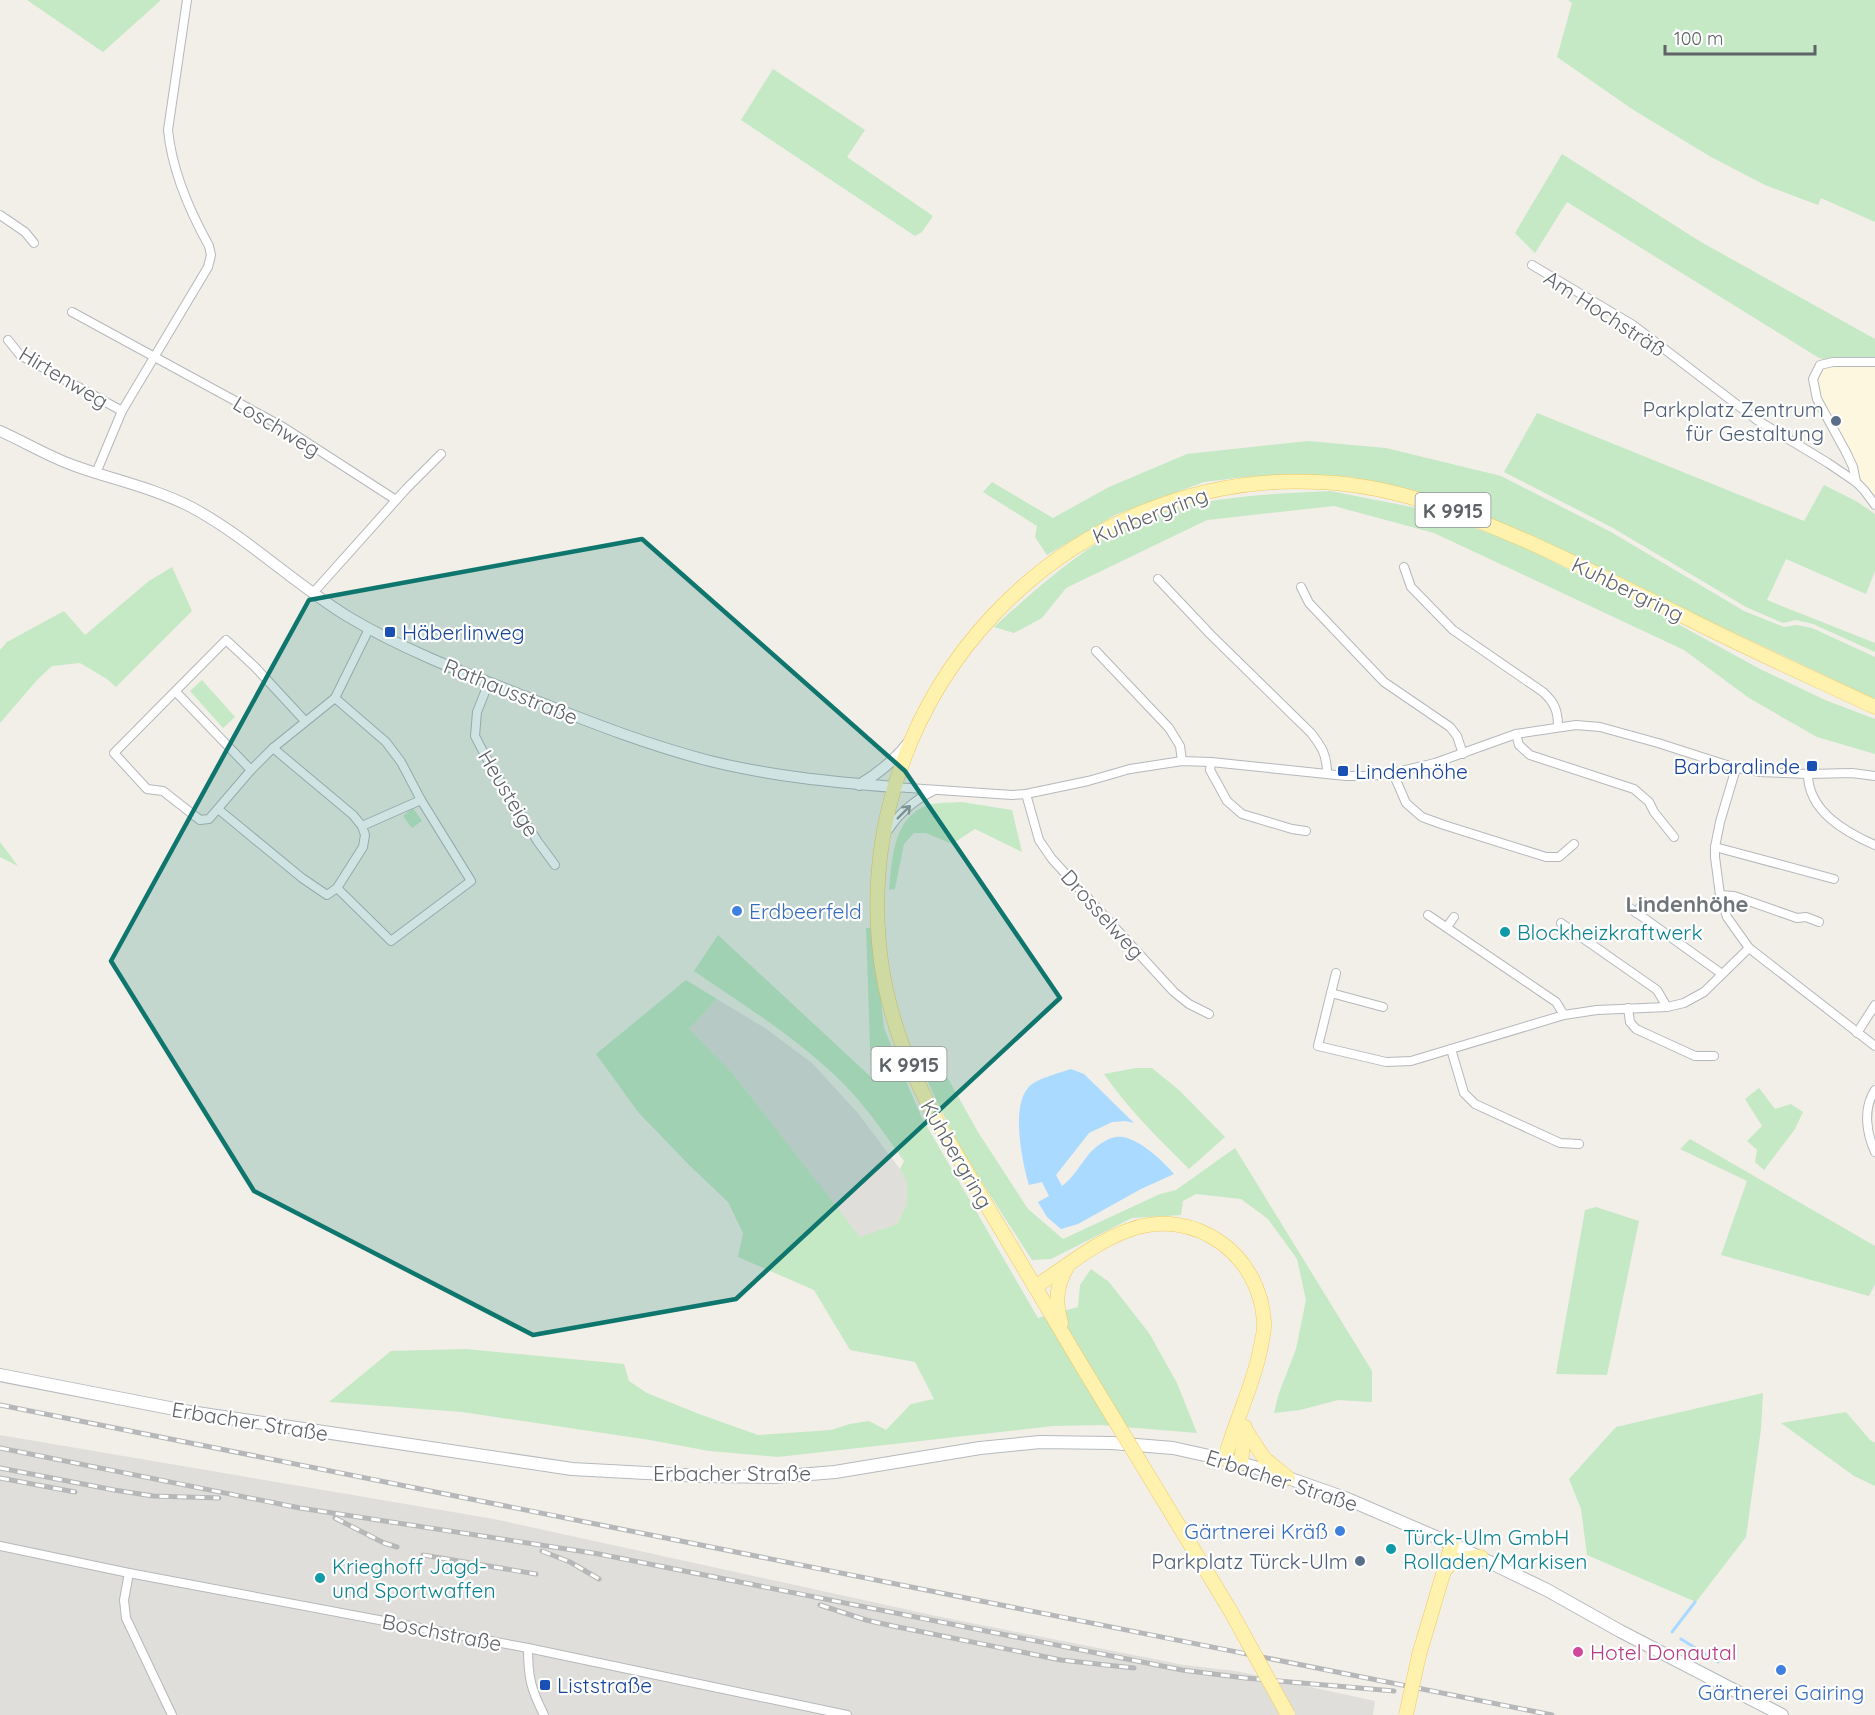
<svg xmlns="http://www.w3.org/2000/svg" width="1875" height="1715" viewBox="0 0 1875 1715" font-family="Quicksand,sans-serif">
<rect width="100%" height="100%" fill="#f1efe8"/>
<path fill="#fef7e0" d="M1834,367H1875V494L1860,482L1857,465L1821,397L1818,380L1823,369Z"/>
<g fill="#e0deda">
<path d="M717,999L765,1028L812,1063L857,1112L900,1169L907,1181V1204L897,1224L860,1238L733,1074L689,1029Z"/>
<path d="M0,1435L494,1519L941,1617L1184,1665L1236,1671L1375,1701L1373,1715H0Z"/>
</g>
<g fill="#c5e8c5">
<path d="M27,0H161L103,52Z"/>
<path d="M1568,0H1875V222L1821,198L1818,205L1765,185L1711,157L1632,109L1557,57L1572,3Z"/>
<path d="M773,69L865,130L847,157L933,216L922,232L915,236L741,120Z"/>
<path d="M1562,154L1701,242L1875,339V359L1829,360L1819,358L1567,202L1535,253L1515,233Z"/>
<path d="M1537,413L1804,521L1824,485L1856,501L1875,514V571L1866,594L1786,559L1767,600L1875,643V652L1813,624L1796,620L1783,623L1746,607L1613,528L1504,472Z"/>
<path d="M1308,441L1386,448L1501,476L1611,532L1744,611L1784,627L1796,625L1812,628L1875,657V699L1546,544L1473,511L1396,487L1351,477L1311,475L1245,477L1204,482L1115,515L1047,555L1035,537L1037,526L983,492L992,482L1053,518L1109,487L1187,454Z"/>
<path d="M1330,491L1422,509L1514,542L1674,622L1760,669L1825,700L1875,719V754L1817,737L1749,698L1684,650L1434,533L1334,506L1207,520L1066,588L1042,618L1014,633L994,627C1037,588 1080,549 1132,523C1189,497 1268,494 1330,491Z"/>
<path d="M172,567L192,611L116,687L107,679L80,663L52,666L37,680L0,723V650L7,642L64,611L85,635L149,581Z"/>
<path d="M202,680L235,717L223,728L190,691Z"/>
<path d="M961,802L1012,810L1022,852L975,829L952,844L926,833H914L904,844L895,889L889,890C892,859 893,817 928,805C938,802 951,803 961,802Z"/>
<path d="M413,808L422,821L412,828L403,816Z"/>
<path d="M0,842L18,866L0,857Z"/>
<path d="M866,928H873L884,1028L903,1074L921,1116L1038,1318L1078,1307L1080,1285L1091,1269L1109,1282L1149,1333L1177,1383L1197,1433L1100,1425L1053,1426L778,1457L709,1451L650,1440L462,1412L329,1402L391,1351L466,1349L624,1364L629,1381L647,1393L699,1414L758,1435L831,1430L850,1424L869,1421L886,1430L911,1404L934,1399L915,1362L850,1350L814,1290L738,1257L743,1233L728,1202L690,1166L638,1112L596,1054L686,980L717,999L689,1029L733,1074L860,1237L897,1224L907,1204V1181L900,1169L904,1161C888,1139 872,1115 854,1095C809,1045 749,1009 694,971L718,935L871,1077Z"/>
<path d="M937,1059L978,1132L1028,1209L1063,1239L1160,1194L1176,1190L1235,1148L1372,1371V1402L1338,1400L1300,1410L1274,1413L1279,1393L1296,1349L1306,1300L1297,1259L1268,1219L1241,1199L1196,1194L1183,1201L1181,1215L1132,1218L1051,1259L1032,1260L957,1144L920,1065Z"/>
<path d="M1136,1068H1152L1180,1091L1225,1137L1189,1169C1159,1139 1129,1110 1104,1074Z"/>
<path d="M1759,1088L1775,1109L1791,1104L1803,1112L1795,1129L1764,1170L1755,1162L1757,1150L1747,1141L1762,1126L1745,1099Z"/>
<path d="M1690,1139L1875,1246V1284L1869,1296L1721,1255L1747,1181L1680,1149Z"/>
<path d="M1596,1207L1639,1221L1607,1375L1556,1374L1585,1210Z"/>
<path d="M1763,1393L1761,1429L1746,1537L1696,1602L1587,1555L1581,1509L1569,1479L1616,1427Z"/>
<path d="M1846,1412L1870,1440L1875,1443V1486L1854,1476L1781,1423Z"/>
</g>
<path fill="#aadaff" d="M1071,1069L1084,1074L1134,1123L1126,1121L1112,1122L1089,1133L1056,1175L1062,1186C1073,1178 1080,1165 1089,1154C1095,1147 1107,1138 1116,1137C1135,1134 1163,1161 1174,1174L1141,1189L1078,1224L1061,1229L1047,1217L1038,1202L1049,1196L1042,1182L1029,1185C1022,1162 1011,1107 1028,1088C1035,1079 1059,1073 1071,1069Z"/>
<g fill="none" stroke-linecap="round" stroke-linejoin="round">
<g stroke="#aadaff" stroke-width="3">
<path d="M1672,1632L1695,1602"/>
<path d="M1681,1639L1718,1662"/>
</g>
<defs>
<g id="minor">
<path d="M0,215L25,232L34,243"/>
<path d="M1532,265L1633,325L1757,420L1828,463L1856,482L1864,490L1875,505"/>
<path d="M72,312L283,427L396,500"/>
<path d="M8,340L20,355L122,411"/>
<path d="M96,473L122,411L208,267L211,255L209,246C189,210 172,171 168,130L187,0"/>
<path d="M1856,482L1853,467L1847,454L1817,399L1813,379L1820,365L1833,362H1875"/>
<path d="M1404,567L1411,587L1453,630L1543,692C1555,703 1558,711 1558,727"/>
<path d="M1158,579L1211,635L1311,733C1322,747 1327,755 1327,774"/>
<path d="M1301,587L1309,603L1384,682L1450,727L1457,736L1463,754"/>
<path d="M313,593L406,489L441,454"/>
<path d="M1096,651L1169,728L1180,746L1182,761"/>
<path d="M489,682L477,712L475,736L488,761L538,842L555,865"/>
<path d="M176,692L251,770"/>
<path d="M305,721L255,667L226,640L114,753L147,789L163,791L200,820L209,819L251,770L273,748L335,698L369,629"/>
<path d="M1516,734L1519,745L1530,755L1634,789L1649,802L1654,812L1674,837"/>
<path d="M273,748L353,815L362,826"/>
<path d="M1211,762L1210,770L1227,801L1242,814L1292,829L1306,831"/>
<path d="M1736,768L1720,822L1715,847V857L1720,895L1727,917L1749,948L1875,1046"/>
<path d="M1393,773L1406,803L1422,817L1444,825L1546,857H1559L1574,844"/>
<path d="M1808,774C1808,811 1845,832 1875,845"/>
<path d="M894,787L1012,795L1026,794L1088,781L1130,769L1182,761L1211,762L1346,776H1371L1393,773L1435,763L1516,734L1576,725L1600,727L1658,743L1736,768L1760,772L1808,774L1852,773L1875,776"/>
<path d="M1026,794L1039,840L1052,859L1174,992L1189,1004L1209,1014"/>
<path d="M218,809L302,878L327,895L337,888L391,941L471,881L421,800L401,762L386,742L335,698"/>
<path d="M889,829C900,812 915,800 933,791"/>
<path d="M1715,847L1834,879"/>
<path d="M337,888L363,847L365,835L362,826L421,800"/>
<path d="M1720,895L1734,896L1797,918L1806,917L1819,922"/>
<path d="M1630,908L1722,974"/>
<path d="M1636,913L1644,902"/>
<path d="M1428,915L1556,1002L1564,1015"/>
<path d="M1561,923L1657,990L1667,1007"/>
<path d="M1447,927L1454,917"/>
<path d="M1336,973L1318,1046L1386,1062L1411,1061L1564,1015L1597,1010L1667,1007L1684,1003L1704,992L1749,948"/>
<path d="M1331,993L1383,1007"/>
<path d="M1628,1008L1630,1022L1636,1029L1695,1056H1714"/>
<path d="M1857,1033L1875,1005"/>
<path d="M1451,1049L1464,1093L1475,1104L1560,1143L1579,1144"/>
<path d="M1875,1090C1863,1108 1866,1132 1875,1152"/>
<path d="M0,1546L129,1573L528,1648L847,1715"/>
<path d="M129,1573L124,1600L126,1618L172,1715"/>
<path d="M528,1648C528,1678 531,1689 544,1715"/>
</g>
<g id="tertiary">
<path d="M0,431C25,442 49,457 75,466C114,480 154,488 191,507C247,537 293,583 347,616C400,648 459,671 516,693C580,718 643,744 710,761C770,776 832,782 894,787"/>
<path d="M859,785C879,773 894,761 908,743"/>
</g>
<path id="secondary" d="M0,1375L190,1412L572,1469L702,1476L774,1477L835,1472L980,1448L1040,1442L1112,1443L1173,1448L1241,1463L1288,1478L1345,1498L1452,1544L1547,1590L1620,1631L1782,1715"/>
<g id="primary">
<path d="M1035,1287C1066,1267 1095,1242 1129,1230C1195,1206 1261,1255 1264,1323C1265,1330 1262,1338 1261,1346C1254,1385 1235,1420 1225,1459"/>
<path d="M1061,1323C1055,1303 1056,1286 1067,1267"/>
<path d="M1082,1366L939,1125C911,1073 889,1020 881,961C846,696 1067,460 1335,483C1405,489 1467,515 1531,543C1584,567 1636,593 1689,619C1750,650 1813,678 1875,707"/>
<path d="M1245,1429L1264,1458L1288,1478"/>
<path d="M1241,1463L1245,1427"/>
<path d="M1444,1570C1456,1559 1465,1557 1481,1557"/>
<path d="M1419,1655L1452,1544"/>
</g>
</defs>
<use href="#minor" stroke="#b5b8bc" stroke-width="10"/>
<use href="#tertiary" stroke="#b5b8bc" stroke-width="12"/>
<use href="#secondary" stroke="#b6babf" stroke-width="14"/>
<use href="#primary" stroke="#f2c960" stroke-width="15"/>
<use href="#minor" stroke="#fff" stroke-width="8"/>
<use href="#tertiary" stroke="#fff" stroke-width="10"/>
<use href="#secondary" stroke="#fff" stroke-width="12"/>
<use href="#primary" stroke="#fff2af" stroke-width="14"/>
<defs>
<g id="rail">
<path d="M0,1405L1552,1715"/>
<path d="M0,1448L300,1508L599,1554L1182,1670L1245,1678L1394,1691"/>
<path d="M0,1468L114,1490L153,1496L219,1498"/>
<path d="M0,1478L75,1492"/>
<path d="M335,1518L384,1543L397,1547"/>
<path d="M542,1551L570,1562L599,1579"/>
<path d="M423,1555L536,1574"/>
<path d="M820,1605L866,1620L893,1626L1061,1660L1134,1668"/>
</g>
</defs>
<use href="#rail" stroke="#b6b7b8" stroke-width="5"/>
<use href="#rail" stroke="#fff" stroke-width="3" stroke-dasharray="9" stroke-linecap="butt"/>
<defs>
<g id="primary-bridge">
<path d="M1082,1366L1230,1610L1288,1715"/>
<path d="M1406,1715L1419,1655"/>
</g>
</defs>
<use href="#primary-bridge" stroke="#f2c960" stroke-width="15" stroke-linecap="butt"/>
<use href="#primary-bridge" stroke="#fff2af" stroke-width="14"/>
</g>
<defs><path id="oneway-shaft" d="M-6 0H5M1.5-3L5.5 0L1.5 3" fill="none" stroke-width="1.6" stroke-linecap="round" stroke-linejoin="round" transform="scale(1.5)"/></defs>
<use stroke="#979a9d" href="#oneway-shaft" transform="translate(904 812) rotate(-45)"/>
<path fill="#0f766e" fill-opacity="0.2" stroke="#0f766e" stroke-width="4.5" stroke-linejoin="round" d="M642,539L905,771L1060,998L736,1299L533,1335L254,1191L111,961L309,600Z"/>
<g fill="#5c6f8a" stroke="#fff" stroke-width="2">
<circle cx="1836" cy="421" r="6"/>
<circle cx="1360" cy="1561" r="6"/>
</g>
<g fill="#1a4fb4" stroke="#fff" stroke-width="2">
<rect x="384" y="626" width="12" height="12" rx="3"/>
<rect x="1806" y="760" width="12" height="12" rx="3"/>
<rect x="1337" y="765" width="12" height="12" rx="3"/>
<rect x="539" y="1679" width="12" height="12" rx="3"/>
</g>
<g fill="#3f7fe0" stroke="#fff" stroke-width="2">
<circle cx="737" cy="911" r="6"/>
<circle cx="1340" cy="1531" r="6"/>
<circle cx="1781" cy="1670" r="6"/>
</g>
<g fill="#0f9aa8" stroke="#fff" stroke-width="2">
<circle cx="1505" cy="932" r="6"/>
<circle cx="1391" cy="1549" r="6"/>
<circle cx="320" cy="1578" r="6"/>
</g>
<circle fill="#d1479c" stroke="#fff" stroke-width="2" cx="1578" cy="1652" r="6"/>
<g text-anchor="middle" dominant-baseline="central" stroke-width="4.5" stroke-linejoin="round" paint-order="stroke">
<g fill="#fff" stroke="#8f9295" stroke-width="1.5">
<rect x="1415.5" y="493" width="75" height="34" rx="4.5"/>
<rect x="871.5" y="1047" width="75" height="34" rx="4.5"/>
</g>
<g font-size="20" font-weight="bold" fill="#5f6368">
<text x="1453" y="510">K 9915</text>
<text x="909" y="1064">K 9915</text>
</g>
<g font-size="21" fill="#5f6368" stroke="#fff">
<text transform="translate(1605 313) rotate(33)">Am Hochsträß</text>
<text transform="translate(64 377) rotate(31)">Hirtenweg</text>
<text transform="translate(277 426) rotate(31)">Loschweg</text>
<text transform="translate(1150 515) rotate(-21)">Kuhbergring</text>
<text transform="translate(1628 589) rotate(26)">Kuhbergring</text>
<text transform="translate(511 691) rotate(22)">Rathausstraße</text>
<text transform="translate(509 793) rotate(59)">Heusteige</text>
<text transform="translate(1103 914) rotate(48)">Drosselweg</text>
<text transform="translate(957 1154) rotate(60)">Kuhbergring</text>
<text transform="translate(250 1421) rotate(9)">Erbacher Straße</text>
<text x="732" y="1473">Erbacher Straße</text>
<text transform="translate(1282 1480) rotate(18)">Erbacher Straße</text>
<text transform="translate(442 1632) rotate(11)">Boschstraße</text>
</g>
<g font-size="21" fill="#4e5e75" stroke="#fff" text-anchor="end">
<text x="1824" y="409">Parkplatz Zentrum<tspan x="1824" dy="24">für Gestaltung</tspan></text>
<text x="1348" y="1561">Parkplatz Türck-Ulm</text>
</g>
<g font-size="21" fill="#164399" stroke="#fff" text-anchor="start">
<text x="402" y="632">Häberlinweg</text>
<text x="1800" y="766" text-anchor="end">Barbaralinde</text>
<text x="1355" y="771">Lindenhöhe</text>
<text x="557" y="1685">Liststraße</text>
</g>
<g font-size="21" fill="#366cbe" stroke="#fff" text-anchor="start">
<text x="749" y="911">Erdbeerfeld</text>
<text x="1328" y="1531" text-anchor="end">Gärtnerei Kräß</text>
<text x="1781" y="1692" text-anchor="middle">Gärtnerei Gairing</text>
</g>
<g font-size="21" fill="#0d838f" stroke="#fff" text-anchor="start">
<text x="1517" y="932">Blockheizkraftwerk</text>
<text x="1403" y="1537">Türck-Ulm GmbH<tspan x="1403" dy="24">Rolladen/Markisen</tspan></text>
<text x="332" y="1566">Krieghoff Jagd-<tspan x="332" dy="24">und Sportwaffen</tspan></text>
</g>
<g font-size="21" fill="#b23c85" stroke="#fff" text-anchor="start">
<text x="1590" y="1652">Hotel Donautal</text>
</g>
<g font-size="22" font-weight="bold" fill="#70757a" stroke="#fff">
<text x="1687" y="904">Lindenhöhe</text>
</g>
</g>
<path d="M1665 45v9h150v-9" fill="none" stroke="#5f6368" stroke-width="3"/>
<text x="1674" y="45" font-size="18" fill="#5f6368" stroke="#ffffff" stroke-width="4.5" paint-order="stroke">100 m</text>
</svg>
